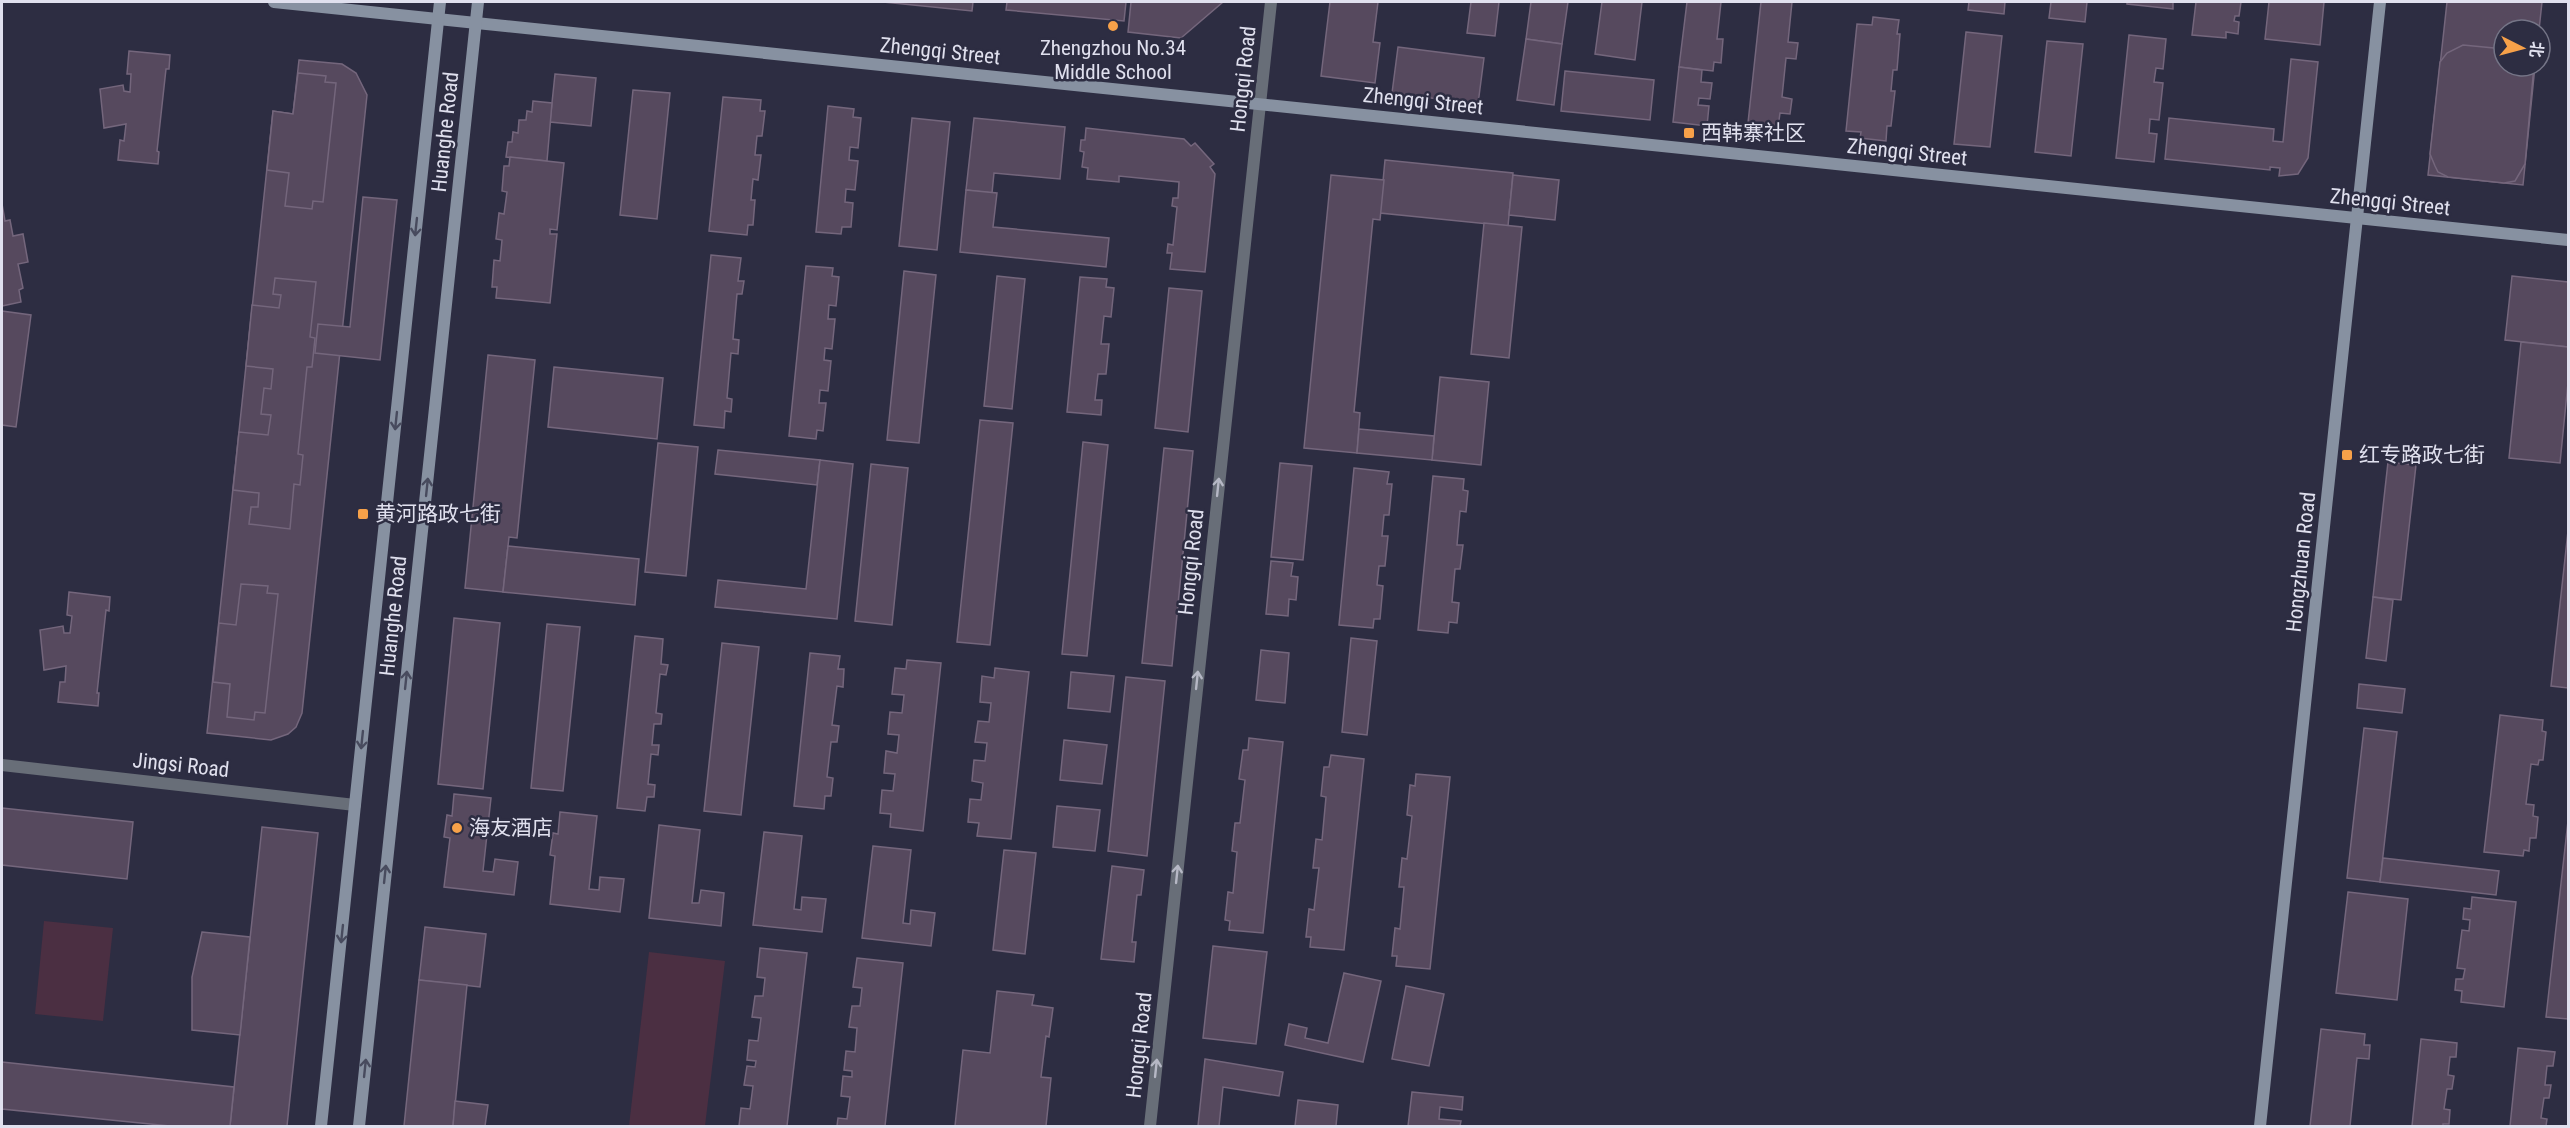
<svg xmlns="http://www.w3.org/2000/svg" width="2570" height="1128" viewBox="0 0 2570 1128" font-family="'Roboto Condensed','Noto Sans SC',sans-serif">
<rect width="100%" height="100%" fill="#2d2d42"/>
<g fill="#4b2f42">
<path d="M44,921L113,928L103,1021L35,1014Z"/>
<path d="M649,952L725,961L705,1126H629Z"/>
</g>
<g fill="#56495e" stroke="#74667c" stroke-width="1.5">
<path d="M883,2H973L972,11Z"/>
<path d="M1007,2H1126L1124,21L1006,10Z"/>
<path d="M1131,2H1223L1181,38L1128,32Z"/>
<path d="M1330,2H1378L1373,42L1380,43L1375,83L1321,76Z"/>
<path d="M1471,2H1499L1495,36L1467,33Z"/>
<path d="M1531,2H1568L1562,44L1526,39Z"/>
<path d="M1602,2H1642L1635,60L1595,54Z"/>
<path d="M1687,2H1721L1717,39H1723L1721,63L1714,62L1713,71L1679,67Z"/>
<path d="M1761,2H1792L1788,42L1798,43L1796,59L1786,58L1782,97L1792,99L1790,114L1780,113L1777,135L1747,132Z"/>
<path d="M1969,2H2005L2004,14L1968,10Z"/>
<path d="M2051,2H2087L2085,22L2049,18Z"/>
<path d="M2127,2H2173V9L2127,4Z"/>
<path d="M2196,2H2241L2239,16H2235L2234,21L2239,22L2238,34L2226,32V38L2192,35Z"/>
<path d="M2269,2H2324L2320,45L2265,39Z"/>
<path d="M2447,2H2542L2539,30H2504V66H2535L2523,185L2428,175Z"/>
<path d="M1873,17L1899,20L1897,34H1900L1897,70H1893L1891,91H1895L1891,126H1887L1886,141L1860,138L1861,132L1846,131L1857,24L1872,25Z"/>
<path d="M1966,32L2002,36L1990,147L1954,144Z"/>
<path d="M2129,35L2166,39L2163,69L2156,68L2154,82L2163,83L2159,120L2150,119L2149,133L2157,134L2154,162L2116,158Z"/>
<path d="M1526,39L1562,44L1554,105L1517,100Z"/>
<path d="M2047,41L2083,44L2071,156L2035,152Z"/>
<path d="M2463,45L2504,49V66H2534L2525,164L2515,181L2504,183L2448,177L2438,172L2435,166L2430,154L2440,62L2447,53Z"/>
<path d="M1398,47L1484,58L1478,104L1392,93Z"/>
<path d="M129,51L170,55L169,69H166L157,151L159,152L158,164L118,160L120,140L124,141L126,124L104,128L100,89L123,85L124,91L130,92L131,74H127Z"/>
<path d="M2291,59L2318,62L2308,158L2298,174L2279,176L2280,168L2270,167V170L2165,159L2169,118L2274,129L2273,141L2283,142Z"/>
<path d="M299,60L342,64L356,73L367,95L302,713L296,727L288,734L271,740L207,733L273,111L293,114Z"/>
<path d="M1679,67L1702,70L1701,82L1712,83L1710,99L1699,98L1698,105L1709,106L1707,126L1673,122Z"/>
<path d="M1565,71L1654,80L1650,120L1561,111Z"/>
<path d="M298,73L326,76L325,82L336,83L323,202L313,201L312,209L285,206L289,173L267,170L273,111L293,114Z"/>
<path d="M555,74L596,78L591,126L550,122Z"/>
<path d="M633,90L670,93L657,219L620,215Z"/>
<path d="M723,97L761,100L760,111H765L762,136H757L755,155H761L758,180L753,179L751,200H755L753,225H748L747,235L709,231Z"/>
<path d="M533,101L552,103L547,161L506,157L508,142H512L513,132L518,133L519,120H526L527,111L532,112Z"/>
<path d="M828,106L854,109L853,117L861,118L858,148L850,147L849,160L858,161L855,190L846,189L845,202L853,203L851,227H842L841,234L816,232Z"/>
<path d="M912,118L950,122L937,250L899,246Z"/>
<path d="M974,118L1065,127L1060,179L994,173L992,193L966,190Z"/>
<path d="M1086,128L1184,139L1191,146L1195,143L1214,164L1210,167L1215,174L1205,272L1170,269L1172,253H1167L1168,244L1173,245L1177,207L1172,206L1173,198H1178L1179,182L1119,176V182L1087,179L1088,168L1082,167L1084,152L1080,151L1081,140H1085Z"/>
<path d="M510,157L564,163L557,230L550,229V234H557L550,303L496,298L497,287H492L494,260L500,261L502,240L496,239L499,213L504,214L507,192L502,191L504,166H509Z"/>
<path d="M1385,160L1513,173L1508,226L1380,213Z"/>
<path d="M1331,175L1384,180L1380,220L1373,219L1354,412L1360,413L1357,453L1304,448Z"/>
<path d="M1513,175L1559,180L1555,220L1509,215Z"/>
<path d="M966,190L997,193L993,227L1109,238L1106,267L960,252Z"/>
<path d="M363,197L397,200L380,360L315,353L318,324L350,327Z"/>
<path d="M2,204L5,221L10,220L13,236L23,234L28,262L18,264L23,288L19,290L21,302L2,306Z"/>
<path d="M1484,223L1522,227L1509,358L1471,354Z"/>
<path d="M711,255L741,258L738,281H744L742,294H737L733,339L739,340L738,354L731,353L727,398L732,399L731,412L725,411L724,428L694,425Z"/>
<path d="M806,266L833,268L832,276L839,277L836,306L829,305L828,319H835L832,349L825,348L824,360L831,361L828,391L820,390L819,403H826L823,431L817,430L816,439L789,436Z"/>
<path d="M904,271L936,275L919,443L887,440Z"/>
<path d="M997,276L1025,279L1012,409L984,406Z"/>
<path d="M2512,276L2568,282V347L2505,340Z"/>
<path d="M1080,277L1107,279L1106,287L1114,288L1111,317L1104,316L1101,344H1109L1106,374H1098L1095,400H1102L1101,415L1067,412Z"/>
<path d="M275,278L316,282L310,337L315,338L312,367H307L298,454L303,455L300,485L294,484L290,529L249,524L251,507H258L259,493L233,490L239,432L268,435L271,415L261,414L264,388L271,389L273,369L246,366L252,305L279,308L281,295L273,294Z"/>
<path d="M1169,288L1202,291L1188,432L1155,428Z"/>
<path d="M2,311L31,315L16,427L2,425Z"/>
<path d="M2521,342L2568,347V383L2560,463L2509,458Z"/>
<path d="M488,355L535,360L517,538L509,537L503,592L465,588Z"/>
<path d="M554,367L663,378L657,439L548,427Z"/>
<path d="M1440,377L1489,382L1481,465L1432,460Z"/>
<path d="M980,420L1013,423L990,645L957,642Z"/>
<path d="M1359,429L1434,436L1432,460L1357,453Z"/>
<path d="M1083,442L1108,445L1087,656L1062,654Z"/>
<path d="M658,443L698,447L686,576L645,572Z"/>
<path d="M1164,448L1193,451L1172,666L1142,663Z"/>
<path d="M718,450L820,460L817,485L715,474Z"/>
<path d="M820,460L853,464L837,619L715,607L718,580L806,589Z"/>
<path d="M2388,462L2416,465L2401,600L2373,597Z"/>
<path d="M1280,463L1312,466L1303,560L1271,557Z"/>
<path d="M871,464L908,468L892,625L855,621Z"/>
<path d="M1354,468L1389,472L1387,484H1392L1389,515H1384L1382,536H1388L1385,566H1379L1377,585L1383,586L1380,619H1374L1373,628L1339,625Z"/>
<path d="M1433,476L1464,479L1463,490L1468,491L1466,512L1460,511L1457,545H1463L1460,569H1455L1452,602L1459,603L1457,623L1449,622L1448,633L1418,630Z"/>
<path d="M2568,531V688L2551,686Z"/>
<path d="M508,546L639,559L635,605L503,592Z"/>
<path d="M1271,561L1293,563L1291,576L1298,577L1296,600L1289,599L1288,616L1266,614Z"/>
<path d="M241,584L268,586L267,593L278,594L265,713L255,712L254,720L227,717L230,684L213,682L219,623L236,625Z"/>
<path d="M69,592L110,597L109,611L106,610L97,693H99L98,706L58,702L60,682H65L66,666L44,670L40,630L63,626L64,633H70L72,616L67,615Z"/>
<path d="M2373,597L2393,600L2386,661L2366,658Z"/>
<path d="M454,618L500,623L483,789L438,784Z"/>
<path d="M547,624L580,627L563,791L531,788Z"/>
<path d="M635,636L663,639L661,664L668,665L666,675L660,674L656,713L662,714L661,724H654L652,745H659L658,755L651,754L648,784L655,785L654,797H647L645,811L617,808Z"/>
<path d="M1351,638L1377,641L1367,735L1342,732Z"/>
<path d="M722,643L759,647L741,815L704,811Z"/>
<path d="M1261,650L1289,653L1285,703L1256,700Z"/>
<path d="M810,653L840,656L838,669H844L843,687L837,686L832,725L839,726L837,742H831L827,777L833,778L831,796H825L824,809L794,806Z"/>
<path d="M907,660L941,663L923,831L890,827L891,814L880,813L882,790L893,791L895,774L884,773L886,751L897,753L899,735L888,734L890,712L902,713L904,695L892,694L895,668L906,669Z"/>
<path d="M995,668L1029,672L1011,839L977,836L979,823L968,822L970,799L981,800L983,783L972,781L974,760L985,761L987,743L975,742L978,721L989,722L991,703L980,702L982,676L994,678Z"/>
<path d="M1071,672L1114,676L1110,712L1068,708Z"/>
<path d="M1126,677L1165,681L1147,856L1108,851Z"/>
<path d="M2359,684L2405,689L2402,713L2357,708Z"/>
<path d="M2500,715L2543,720L2542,731L2546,732L2543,760H2539L2538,765L2531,764L2526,804L2534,805L2533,816L2538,817L2536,838H2530L2529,851L2524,850L2523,856L2484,852Z"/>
<path d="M2364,728L2397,732L2380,882L2347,878Z"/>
<path d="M1249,738L1283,742L1263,933L1229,930L1230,921L1225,920L1228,892L1233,893L1237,852L1232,851L1235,823H1240L1245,780L1239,779L1243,750H1248Z"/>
<path d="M1064,740L1107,745L1102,784L1060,780Z"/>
<path d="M1331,755L1364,759L1344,950L1310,947L1311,937H1306L1309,909L1314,910L1319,868H1313L1316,839L1322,840L1326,797L1321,796L1324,767H1329Z"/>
<path d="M1416,774L1450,777L1430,969L1396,966L1397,956H1392L1395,928L1400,929L1404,887H1399L1402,858L1407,859L1412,816L1407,815L1410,785L1415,786Z"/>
<path d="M454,794L491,798L483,871L493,872L495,859L518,862L514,895L444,887L450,838L444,837L447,815L452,816Z"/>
<path d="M1057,806L1100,810L1095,851L1053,847Z"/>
<path d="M2,808L133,822L127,879L2,865Z"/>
<path d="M560,812L597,816L589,889L599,890L600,877L624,879L620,912L550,904L555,856L550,855L553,833L558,834Z"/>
<path d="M2568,821V1019L2546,1017Z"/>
<path d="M659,825L700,830L692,903H699L701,890L724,893L721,926L649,918Z"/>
<path d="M262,827L318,833L287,1126H230Z"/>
<path d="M764,832L802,836L794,909L801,910L802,897L826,899L822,932L753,925Z"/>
<path d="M873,846L911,850L903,923L910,924L911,910L935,913L931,946L862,938Z"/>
<path d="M1004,850L1036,853L1025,954L993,950Z"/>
<path d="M2383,858L2499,871L2496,895L2380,882Z"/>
<path d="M1112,866L1144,870L1141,895H1137L1132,942H1136L1134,962L1101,959Z"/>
<path d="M2348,892L2408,899L2397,1000L2336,993Z"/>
<path d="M2472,897L2516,902L2504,1007L2461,1002L2462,991L2455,990L2456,979H2463L2465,969L2457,968L2462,930L2469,931L2470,920L2463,919L2464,908L2471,909Z"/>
<path d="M425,927L486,934L480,987L419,980Z"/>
<path d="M202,932L250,937L240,1035L192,1030V977Z"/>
<path d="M1213,946L1267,952L1256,1044L1203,1038Z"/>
<path d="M760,948L807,953L787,1126H739L741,1108L750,1109L753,1086L744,1085L747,1066L755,1067L756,1061L747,1060L749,1040L758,1041L761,1018L752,1017L755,996H763L765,978L757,977Z"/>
<path d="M857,958L903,963L885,1126H837L838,1118L847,1119L850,1097L841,1096L843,1076L852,1077V1071L844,1070L846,1051L855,1052L857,1028L849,1027L852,1006H860L862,988L853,987Z"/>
<path d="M1344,973L1381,981L1363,1062L1285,1045L1289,1024L1307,1028L1305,1038L1328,1043Z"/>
<path d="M419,980L467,985L453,1126H404Z"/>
<path d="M1406,986L1444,994L1429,1066L1392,1059Z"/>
<path d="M997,991L1034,995L1032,1005L1053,1008L1049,1037L1046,1036L1041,1077L1051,1078L1046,1126H955L963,1050L990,1053Z"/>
<path d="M2321,1029L2365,1034L2364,1045H2370L2369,1059L2357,1058L2350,1126H2310Z"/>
<path d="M2421,1039L2457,1043L2456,1057H2450L2448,1075L2454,1076L2452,1089H2447L2444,1109L2450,1110L2449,1124H2443V1126H2412Z"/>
<path d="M2518,1048L2555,1052L2553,1066H2547L2545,1085H2551L2549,1098H2544L2541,1118L2547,1119L2546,1126H2510Z"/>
<path d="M1205,1059L1283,1072L1279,1096L1223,1087L1219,1126H1198Z"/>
<path d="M2,1062L234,1087L230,1126H170L2,1109Z"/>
<path d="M1412,1092L1463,1097L1462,1110L1440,1107L1439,1119L1461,1121L1460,1126H1408Z"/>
<path d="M1298,1100L1338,1105L1336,1126H1295Z"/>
<path d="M455,1101L488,1105L485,1126H453Z"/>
</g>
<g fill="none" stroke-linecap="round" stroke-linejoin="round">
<g stroke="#686e78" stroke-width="12">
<path d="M2,765L355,805"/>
<path d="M1150,1126L1271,2"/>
</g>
<g stroke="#8791a1" stroke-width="12">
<path d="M274,2L2568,240"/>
<path d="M321,1126L440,2"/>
<path d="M359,1126L478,2"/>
<path d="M2260,1126L2380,2"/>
</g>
</g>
<defs><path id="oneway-shaft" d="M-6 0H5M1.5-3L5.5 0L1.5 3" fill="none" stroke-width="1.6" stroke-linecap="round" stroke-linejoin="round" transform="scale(1.5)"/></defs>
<g stroke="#484b5e">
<use href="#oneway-shaft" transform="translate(416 227) rotate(96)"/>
<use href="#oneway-shaft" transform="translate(396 421) rotate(96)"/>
<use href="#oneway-shaft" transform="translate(427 487) rotate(-84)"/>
<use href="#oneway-shaft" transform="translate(406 680) rotate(-84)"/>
<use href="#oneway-shaft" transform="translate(362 740) rotate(96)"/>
<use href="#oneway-shaft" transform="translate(385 874) rotate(-84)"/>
<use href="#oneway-shaft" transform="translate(342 934) rotate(96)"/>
<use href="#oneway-shaft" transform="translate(365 1068) rotate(-84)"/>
</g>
<g stroke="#b6b8c5">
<use href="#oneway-shaft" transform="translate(1218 487) rotate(-84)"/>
<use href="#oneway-shaft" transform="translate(1197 680) rotate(-84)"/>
<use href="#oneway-shaft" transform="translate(1177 874) rotate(-84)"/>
<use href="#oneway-shaft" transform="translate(1156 1068) rotate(-84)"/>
</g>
<g fill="#f7a149" stroke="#2d2d42" stroke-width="2">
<circle cx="1113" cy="26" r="6"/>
<rect x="1683" y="127" width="12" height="12" rx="3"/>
<rect x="2341" y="449" width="12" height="12" rx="3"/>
<rect x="357" y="508" width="12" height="12" rx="3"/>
<circle cx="457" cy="828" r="6"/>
</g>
<g text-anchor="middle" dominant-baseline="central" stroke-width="5" stroke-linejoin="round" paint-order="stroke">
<g font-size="21" fill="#e0e0ee" stroke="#2d2d42" text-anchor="start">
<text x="1113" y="48" text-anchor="middle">Zhengzhou No.34<tspan x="1113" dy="24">Middle School</tspan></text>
<text x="1701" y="133">西韩寨社区</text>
<text x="2359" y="455">红专路政七街</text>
<text x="375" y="514">黄河路政七街</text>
<text x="469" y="828">海友酒店</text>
</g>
<g font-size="21" fill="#e0e0ee" stroke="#2d2d42">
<text transform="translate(940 51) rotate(6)">Zhengqi Street</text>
<text transform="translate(1243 79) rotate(-84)">Hongqi Road</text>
<text transform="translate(1423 101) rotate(6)">Zhengqi Street</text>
<text transform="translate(445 132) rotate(-84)">Huanghe Road</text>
<text transform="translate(1907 152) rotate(6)">Zhengqi Street</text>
<text transform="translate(2390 202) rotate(6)">Zhengqi Street</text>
<text transform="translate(1191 562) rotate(-84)">Hongqi Road</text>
<text transform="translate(2301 562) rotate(-84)">Hongzhuan Road</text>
<text transform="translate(393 616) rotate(-84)">Huanghe Road</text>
<text transform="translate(181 765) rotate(6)">Jingsi Road</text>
<text transform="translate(1139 1045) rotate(-84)">Hongqi Road</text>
</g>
</g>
<rect width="2570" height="1128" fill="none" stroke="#e0e0ee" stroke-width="6"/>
<g transform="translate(2522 48) rotate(96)"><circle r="28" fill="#2d2d42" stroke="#757587" stroke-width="1.5"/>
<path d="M0-4.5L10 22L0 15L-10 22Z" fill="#f7a149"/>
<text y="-9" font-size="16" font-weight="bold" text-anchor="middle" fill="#e0e0ee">北</text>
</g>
</svg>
